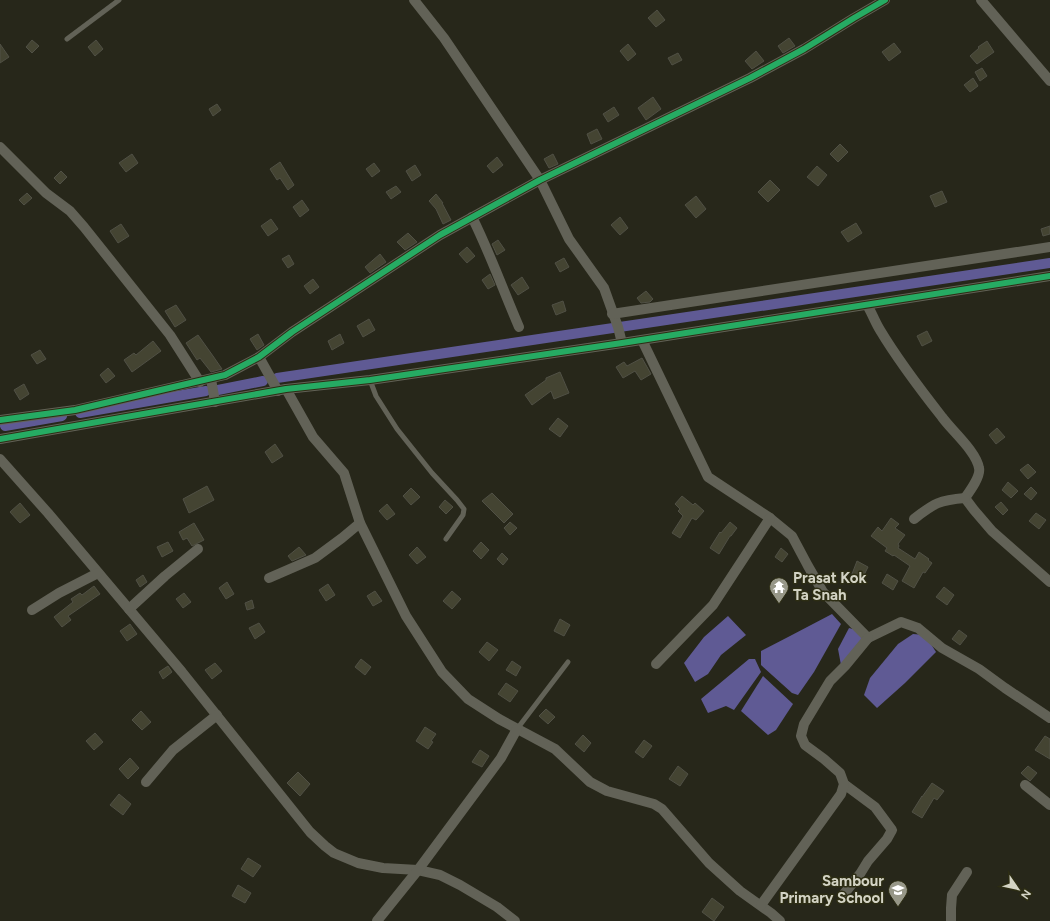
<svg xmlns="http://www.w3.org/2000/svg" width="1050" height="921" viewBox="0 0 1050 921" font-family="Figtree,sans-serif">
<rect width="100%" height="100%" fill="#27271a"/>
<g fill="#5f5a94">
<path d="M832,614L841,624L814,672L798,695L792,693L761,665V651L790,636Z"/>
<path d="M728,616L746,635L721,655L708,674L695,682L684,663L704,637Z"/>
<path d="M849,628L860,631L864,641L841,665L838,649Z"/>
<path d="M913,634L925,635L936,652L905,683L877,708L864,695L870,678L898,644Z"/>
<path d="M749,659H755L761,672L734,710L726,706L708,713L701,699Z"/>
<path d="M763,676L793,704L776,730L768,735L741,711Z"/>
</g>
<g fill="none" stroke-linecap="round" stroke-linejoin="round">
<g stroke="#5f5a94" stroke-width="10">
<path d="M277,378L1050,263"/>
<path d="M218,390L263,381"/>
<path d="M80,413L206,391"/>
<path d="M5,426L62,416"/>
</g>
</g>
<g fill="#444432" stroke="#505045">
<path d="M657,10L665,20L656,27L648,18Z"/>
<path d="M789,38L795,46L783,53L778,46Z"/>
<path d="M32,40L39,46L32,53L26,47Z"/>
<path d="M96,40L103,49L95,56L88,47Z"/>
<path d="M987,41L994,52L977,64L970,56L979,48L978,47Z"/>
<path d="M894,43L901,52L889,61L882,52Z"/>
<path d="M0,44L9,57L0,63Z"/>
<path d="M628,44L636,54L628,61L620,51Z"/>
<path d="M756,51L764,61L752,69L745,61Z"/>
<path d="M678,53L682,60L672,65L668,58Z"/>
<path d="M982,68L987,76L980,81L975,72Z"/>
<path d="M973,78L978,86L970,92L964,85Z"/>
<path d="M653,97L661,109L646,120L638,108Z"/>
<path d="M217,104L221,110L213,116L209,109Z"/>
<path d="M614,107L619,115L608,122L603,114Z"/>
<path d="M597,129L602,139L591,144L587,134Z"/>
<path d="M840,144L848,152L838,162L830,154Z"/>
<path d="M132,154L138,163L126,172L119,163Z"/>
<path d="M553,154L558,164L549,168L544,159Z"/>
<path d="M497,157L503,165L493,173L487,166Z"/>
<path d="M280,162L294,185L288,190L280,178L277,180L270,169Z"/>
<path d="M374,163L380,171L372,177L366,169Z"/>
<path d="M415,165L421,175L412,181L406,171Z"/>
<path d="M817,166L827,175L818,186L807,177Z"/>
<path d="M61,171L67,177L60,184L54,178Z"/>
<path d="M770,180L780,190L768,202L758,192Z"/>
<path d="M396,186L401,192L391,199L386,192Z"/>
<path d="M942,191L947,202L935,207L930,196Z"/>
<path d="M27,193L32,198L24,205L19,200Z"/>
<path d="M436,194L443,203H442L451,220L443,224L436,209L429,201Z"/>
<path d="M696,196L706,209L696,218L685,205Z"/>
<path d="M302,200L309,210L300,217L293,207Z"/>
<path d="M620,217L628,228L620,235L611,225Z"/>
<path d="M271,219L278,229L268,236L261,226Z"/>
<path d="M856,223L862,233L848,242L841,232Z"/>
<path d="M121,224L129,236L118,243L110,231Z"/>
<path d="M1050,226V234L1043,236L1041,229Z"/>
<path d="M408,233L417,242L405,250L397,242Z"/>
<path d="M498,240L505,250L497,255L492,244Z"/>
<path d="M467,247L475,256L467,263L459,254Z"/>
<path d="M380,254L386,262L370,273L365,267Z"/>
<path d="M289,255L294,264L288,268L282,259Z"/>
<path d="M564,258L569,267L560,272L555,263Z"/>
<path d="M490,274L495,285L488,289L482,280Z"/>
<path d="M522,277L529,288L518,295L511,285Z"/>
<path d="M313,279L319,287L310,294L304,286Z"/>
<path d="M646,291L653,299L650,302L641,303L637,298Z"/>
<path d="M563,301L566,311L556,315L552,305Z"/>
<path d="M176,305L186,320L175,327L165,311Z"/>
<path d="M369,319L375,330L363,337L357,326Z"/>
<path d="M927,331L932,341L922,346L917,336Z"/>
<path d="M258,334L264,345L257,350L250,339Z"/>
<path d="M340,334L344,343L332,350L328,341Z"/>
<path d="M198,335L213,356L222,369L211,372L200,358L197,360L186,343Z"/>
<path d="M153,341L161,351L132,372L124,360L134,353L136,355Z"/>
<path d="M40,350L46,359L37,364L31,355Z"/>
<path d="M642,358L651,374L641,380L635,371L623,378L616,367L624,362L627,366Z"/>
<path d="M108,368L115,376L106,383L100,375Z"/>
<path d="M560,372L569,393L554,399L551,391L532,405L525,395L546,380V378Z"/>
<path d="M24,384L29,394L20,400L14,390Z"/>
<path d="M558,418L568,426L560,437L549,429Z"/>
<path d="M997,428L1005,437L996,444L989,435Z"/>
<path d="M275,444L283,456L272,463L265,452Z"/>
<path d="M1028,464L1036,472L1028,479L1020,470Z"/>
<path d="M1008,482L1018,491L1011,498L1002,490Z"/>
<path d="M207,486L214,500L189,513L183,499Z"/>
<path d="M1031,487L1037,493L1031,500L1024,494Z"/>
<path d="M411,488L420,497L411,505L403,496Z"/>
<path d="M492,493L513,514L504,523L482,501Z"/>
<path d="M682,496L693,505L695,503L704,511L696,520L692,518L680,538L672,533L683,516L678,511L680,509L675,504Z"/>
<path d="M445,500L453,507L446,514L439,507Z"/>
<path d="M1001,502L1008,510L1003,515L995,507Z"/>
<path d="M20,503L30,515L20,523L10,512Z"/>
<path d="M387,504L395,514L387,520L379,511Z"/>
<path d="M1036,513L1046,520L1039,529L1029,521Z"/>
<path d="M891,518L899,524L895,528L905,535L898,544L899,546L898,548L915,559L919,552L929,559L928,560L932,563L925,573L923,572L914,588L902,581L910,566L894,555L893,556L885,551L887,548L871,536L878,527L882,531Z"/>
<path d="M510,522L517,528L510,535L504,528Z"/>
<path d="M730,522L737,528L731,536H730L719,554L710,548L720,532L721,533Z"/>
<path d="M194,523L204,540L192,546L187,538L183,540L179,532Z"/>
<path d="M168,542L173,551L162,557L157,547Z"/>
<path d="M481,542L489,550L481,559L473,551Z"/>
<path d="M299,547L306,555L292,561L288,556Z"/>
<path d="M417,547L426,557L417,564L409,555Z"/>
<path d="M781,548L788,554L782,562L775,557Z"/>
<path d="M502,553L508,559L503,565L497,559Z"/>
<path d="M857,561L868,567L862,579L852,574Z"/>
<path d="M887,574L898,581L893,590L882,583Z"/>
<path d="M143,575L147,582L140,587L136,580Z"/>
<path d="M227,582L234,594L226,599L219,588Z"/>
<path d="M328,584L335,595L326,601L319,590Z"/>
<path d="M94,586L100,594L68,616L71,620L62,627L54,617L73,602L71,599L80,593L82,595Z"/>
<path d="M944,587L954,595L947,605L936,597Z"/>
<path d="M375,591L382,601L373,606L367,596Z"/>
<path d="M452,591L461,599L452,609L443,601Z"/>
<path d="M184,593L191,602L183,608L176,599Z"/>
<path d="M252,600L254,608L247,610L245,603Z"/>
<path d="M560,619L570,625L564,636L554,631Z"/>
<path d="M259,623L265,632L255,639L249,628Z"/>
<path d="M130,624L137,634L127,641L120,631Z"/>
<path d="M959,630L967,636L960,645L952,639Z"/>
<path d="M487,642L498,650L489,661L479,652Z"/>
<path d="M361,659L371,667L365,675L355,667Z"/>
<path d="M512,661L521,667L516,676L506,670Z"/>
<path d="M215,663L222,671L212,679L205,670Z"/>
<path d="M168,666L172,672L163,679L159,672Z"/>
<path d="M506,683L518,691L510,702L498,694Z"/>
<path d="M546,709L555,717L548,724L539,716Z"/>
<path d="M141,711L151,722L142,730L132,720Z"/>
<path d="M425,727L436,734L431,741L433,742L428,749L416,741Z"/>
<path d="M95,733L103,742L94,750L86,741Z"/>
<path d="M583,735L591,743L584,752L575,744Z"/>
<path d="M1045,736L1050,739V759L1035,750Z"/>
<path d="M644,740L652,746L643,758L635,752Z"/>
<path d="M480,750L489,756L482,767L472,762Z"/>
<path d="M130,758L139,768L128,779L119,769Z"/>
<path d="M678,766L688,774L680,786L669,779Z"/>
<path d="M1028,766L1037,773L1030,781L1021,773Z"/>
<path d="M298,772L310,784L300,796L287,783Z"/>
<path d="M932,783L944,791L937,800L934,798L922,818L912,812L922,796V797Z"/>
<path d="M119,794L131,804L123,815L110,805Z"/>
<path d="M248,858L261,866L253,877L241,869Z"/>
<path d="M238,885L251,893L245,903L232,896Z"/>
<path d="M712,898L724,907L714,921L702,912Z"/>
</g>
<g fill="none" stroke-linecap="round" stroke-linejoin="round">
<g stroke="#626257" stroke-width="5">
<path d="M67,39L119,0"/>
<path d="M370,380L376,396L397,429L432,473L457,500L464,509L463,515L446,539"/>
<path d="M517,729L568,662"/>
</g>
<g stroke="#626257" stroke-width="10">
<path d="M414,0L444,38L540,180L569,239L604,288L618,327L622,343"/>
<path d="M981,0L1050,81"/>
<path d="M0,147L46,193L70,211L84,227L170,335L200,382"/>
<path d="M472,217C490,253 503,290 519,327"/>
<path d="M867,305C872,313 875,322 880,330C898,360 920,389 942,417C952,431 976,451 979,468C981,476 970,491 965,498L974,510L992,531L1050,582"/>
<path d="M612,314L1050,247"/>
<path d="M642,340L708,477L770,518L792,536L808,566L823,592L868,638L901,622L918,628L942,648L979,669L1005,688L1050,718"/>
<path d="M259,357L278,391"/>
<path d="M211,379L215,402"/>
<path d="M286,389L313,437L344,473L360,523L406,616L442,672L468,699L499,719L555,749L590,782L607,791L654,804L662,809L709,863L740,891L771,913L780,921"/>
<path d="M0,420L75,410L225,375L259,357L292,332L440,235L540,180L750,78L804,49L854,18L885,0"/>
<path d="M0,439L286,389L370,380L622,343L1050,276"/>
<path d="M0,459L48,513L182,672L310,832L325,846L334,853L358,863L383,868L418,870L440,875L460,885L497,907L515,921"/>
<path d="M914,519C934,503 940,500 965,498"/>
<path d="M269,578L315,558L342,538L360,523"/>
<path d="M129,609L165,576L198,549"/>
<path d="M32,610L59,593L98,573"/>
<path d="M656,664L713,605L770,518"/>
<path d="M146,782L173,750L217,715"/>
<path d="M1025,785L1050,805"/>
<path d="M843,895L860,874L868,861L887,839L892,830L875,807L844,784"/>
<path d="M761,905L841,794L844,784L840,773L824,759L805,745L801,736L804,724L830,681L845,666L868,638"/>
<path d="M377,921L418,870L501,758L517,729"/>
<path d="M951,921V908L952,895L967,872"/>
</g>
<defs>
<g id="cycleway">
<path d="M0,420L75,410L225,375L259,357L292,332L440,235L540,180L750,78L804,49L854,18L885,0"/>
<path d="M0,439L286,389L370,380L622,343L1050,276"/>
</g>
</defs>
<use href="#cycleway" stroke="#2d2d14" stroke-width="8"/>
<use href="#cycleway" stroke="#26ab63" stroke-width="6"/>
</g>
<defs>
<symbol id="temple-pin" viewBox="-11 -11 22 30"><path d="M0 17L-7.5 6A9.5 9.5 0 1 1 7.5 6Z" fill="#979788" stroke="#2d2d14"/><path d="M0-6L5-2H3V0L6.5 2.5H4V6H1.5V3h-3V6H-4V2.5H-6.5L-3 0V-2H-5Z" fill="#fff"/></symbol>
<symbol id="school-pin" viewBox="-11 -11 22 30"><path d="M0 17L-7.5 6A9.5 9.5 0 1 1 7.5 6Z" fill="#979788" stroke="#2d2d14"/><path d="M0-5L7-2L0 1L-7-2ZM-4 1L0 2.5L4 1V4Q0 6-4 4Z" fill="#fff"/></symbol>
</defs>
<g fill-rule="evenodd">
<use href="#temple-pin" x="768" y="576" width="22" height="30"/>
<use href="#school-pin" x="887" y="879" width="22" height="30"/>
</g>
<g text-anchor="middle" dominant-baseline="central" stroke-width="3" stroke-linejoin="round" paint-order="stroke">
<g font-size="15" font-weight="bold" fill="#d3d3c4" stroke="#2d2d14" text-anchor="start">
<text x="793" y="578">Prasat Kok<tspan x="793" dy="17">Ta Snah</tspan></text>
<text x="884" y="881" text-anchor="end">Sambour<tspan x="884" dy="17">Primary School</tspan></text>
</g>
</g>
<g transform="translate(1018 889) rotate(124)" stroke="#2d2d14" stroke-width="3" paint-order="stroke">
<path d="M0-3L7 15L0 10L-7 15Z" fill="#d3d3c4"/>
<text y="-6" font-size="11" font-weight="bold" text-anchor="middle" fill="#d3d3c4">N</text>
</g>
</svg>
